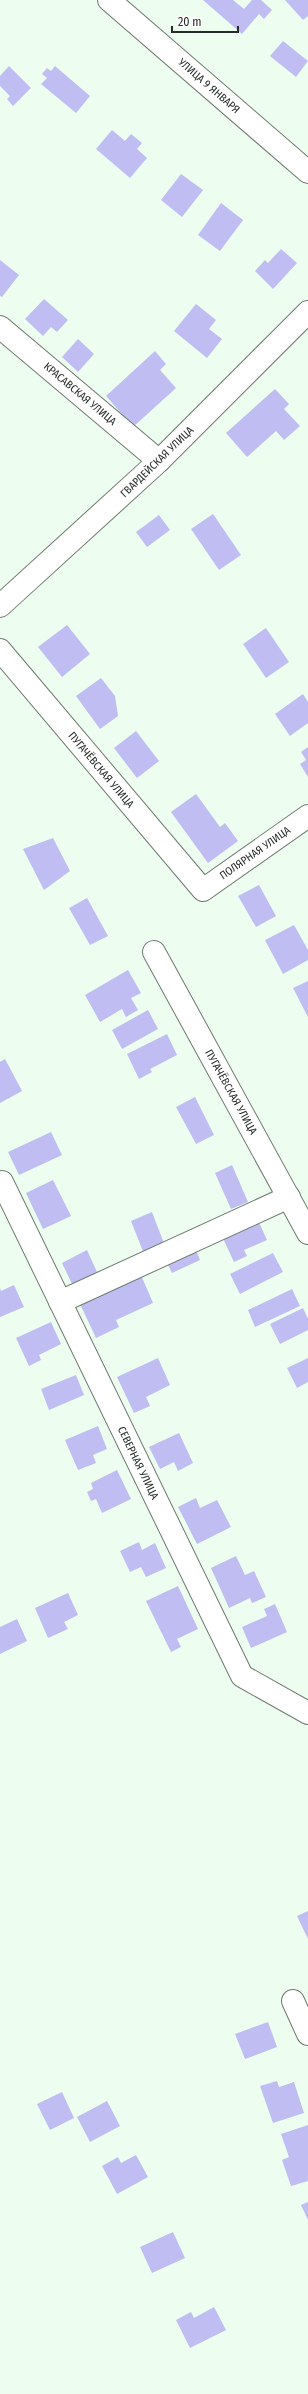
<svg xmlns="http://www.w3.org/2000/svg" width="308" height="2394" viewBox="0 0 308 2394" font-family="'Fira Sans Condensed',sans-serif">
<rect width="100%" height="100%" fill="#edfef0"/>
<g fill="#bfbdf1">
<path d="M203,0H233L244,9L252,0H261L272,10L264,19L259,14L242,34Z"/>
<path d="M285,0H308V16L303,20Z"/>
<path d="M283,41L308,61L296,77L270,56Z"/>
<path d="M9,66L31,88L13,106L7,99L10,96L0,86V76Z"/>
<path d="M55,66L90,96L76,113L41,84L47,78L42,74L47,68L51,71Z"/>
<path d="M112,130L125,141L131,134L142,143L137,149L147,158L130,178L96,149Z"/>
<path d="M181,174L203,190L182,217L161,200Z"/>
<path d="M221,203L243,220L220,251L198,235Z"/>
<path d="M281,249L297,263L273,289L255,271L265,260L268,263Z"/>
<path d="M0,260L19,275L2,297L0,296Z"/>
<path d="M44,299L68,320L57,332L51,327L43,336L25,319Z"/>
<path d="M196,304L216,320L209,329L222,339L207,358L174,331Z"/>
<path d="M78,339L94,354L78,372L62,357Z"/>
<path d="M155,351L166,364L160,370L176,388L133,427L106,396Z"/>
<path d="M275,389L289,404L284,409L300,426L284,440L276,431L247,457L226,433Z"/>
<path d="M213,514L241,555L219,570L191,529Z"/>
<path d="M159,515L170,530L147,547L136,532Z"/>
<path d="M67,625L90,654L62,677L38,647Z"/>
<path d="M266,628L289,662L266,678L243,644Z"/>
<path d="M101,678L115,696L118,716L100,729L76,696Z"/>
<path d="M303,694L308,702V723L290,736L275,714Z"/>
<path d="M136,731L159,761L137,778L114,748Z"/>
<path d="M308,747V777L300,764L306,760L301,752Z"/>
<path d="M196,794L220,827L225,823L238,841L208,863L171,812Z"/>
<path d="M53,838L70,871L44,890L23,849Z"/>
<path d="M259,885L276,916L256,927L238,896Z"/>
<path d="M87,898L108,936L90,945L69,908Z"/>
<path d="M294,925L308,950V960L283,974L265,940Z"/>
<path d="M128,970L141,993L131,998L138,1010L126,1017L122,1009L100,1022L85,995Z"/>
<path d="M308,981V1017L293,988Z"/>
<path d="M148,1010L158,1029L122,1049L112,1030Z"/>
<path d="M167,1034L177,1055L150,1069L152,1072L139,1079L127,1054Z"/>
<path d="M5,1059L22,1091L0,1103V1062Z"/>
<path d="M195,1097L214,1135L196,1144L176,1107Z"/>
<path d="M51,1132L62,1155L19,1175L8,1152Z"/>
<path d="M232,1165L248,1202L231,1209L215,1173Z"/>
<path d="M53,1180L71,1216L43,1229L26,1193Z"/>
<path d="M152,1212L165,1246L144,1254L131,1221Z"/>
<path d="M257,1218L267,1240L244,1250L247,1256L234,1262L221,1234Z"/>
<path d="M87,1250L97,1272L72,1284L62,1263Z"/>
<path d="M196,1250L200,1260L172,1273L167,1263Z"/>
<path d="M273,1253L283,1272L240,1294L230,1274Z"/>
<path d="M141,1275L153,1303L116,1320L119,1327L96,1338L80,1304Z"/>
<path d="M14,1285L24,1307L0,1317V1288L1,1291Z"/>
<path d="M292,1289L300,1306L255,1327L248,1310Z"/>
<path d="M303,1308L308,1319V1330L280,1344L270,1324Z"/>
<path d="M51,1322L61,1344L39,1355L41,1360L29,1366L16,1338Z"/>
<path d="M158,1358L170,1385L146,1397L150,1406L134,1413L117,1377Z"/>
<path d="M308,1358V1382L297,1388L287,1368Z"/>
<path d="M76,1375L84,1395L49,1410L41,1389Z"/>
<path d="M98,1426L107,1449L93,1455L96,1463L78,1470L65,1440Z"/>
<path d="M179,1433L193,1463L178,1471L174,1462L160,1469L149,1447Z"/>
<path d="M117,1470L131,1499L102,1513L96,1499L91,1501L87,1492L93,1489L91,1483Z"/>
<path d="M196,1498L200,1508L217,1500L231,1527L197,1544L178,1507Z"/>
<path d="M139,1542L142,1550L155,1543L166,1568L146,1577L141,1567L130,1572L120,1551Z"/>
<path d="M236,1556L245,1575L254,1571L266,1597L252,1603L250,1598L229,1608L211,1568Z"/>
<path d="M178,1586L198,1629L177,1639L181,1647L171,1652L146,1601Z"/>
<path d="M68,1593L78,1615L64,1622L68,1629L48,1638L35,1608Z"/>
<path d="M275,1604L287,1632L251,1648L242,1627L267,1616L264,1609Z"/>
<path d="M17,1619L27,1641L0,1654V1627Z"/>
<path d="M308,1911V1939L297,1916Z"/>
<path d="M268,2022L277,2047L245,2059L235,2034Z"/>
<path d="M277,2081L279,2087L294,2082L304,2113L273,2123L260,2086Z"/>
<path d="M62,2092L74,2118L50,2130L37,2104Z"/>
<path d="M107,2101L120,2126L90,2142L77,2117Z"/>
<path d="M308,2125V2181L291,2186L282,2160L289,2157L281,2134Z"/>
<path d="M136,2155L148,2177L117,2194L102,2166L118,2157L121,2163Z"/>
<path d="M308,2202V2220L301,2205Z"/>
<path d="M173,2232L185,2258L152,2273L140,2247Z"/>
<path d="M214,2307L226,2330L190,2348L176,2320L191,2312L194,2318Z"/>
</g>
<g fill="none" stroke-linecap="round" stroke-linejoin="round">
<defs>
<g id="minor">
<path d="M109,0L308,172"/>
<path d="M0,327L159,461"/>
<path d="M0,606L159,461L308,312"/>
<path d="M0,650L203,890L308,816"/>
<path d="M154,952L308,1233"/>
<path d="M2,1182L242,1676L308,1713"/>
<path d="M60,1302L289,1197"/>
<path d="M293,2001L308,2034"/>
</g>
</defs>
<use href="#minor" stroke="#6b7a6e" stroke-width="24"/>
<use href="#minor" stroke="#fff" stroke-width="22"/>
</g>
<g text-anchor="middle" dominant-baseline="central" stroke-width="3" stroke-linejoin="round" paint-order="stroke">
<g font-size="11" fill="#262c27" stroke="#fff">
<text transform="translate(209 86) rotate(41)">УЛИЦА 9 ЯНВАРЯ</text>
<text transform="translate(80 394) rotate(40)">КРАСАВСКАЯ УЛИЦА</text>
<text transform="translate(157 462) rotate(-44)">ГВАРДЕЙСКАЯ УЛИЦА</text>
<text transform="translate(101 770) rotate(50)">ПУГАЧЁВСКАЯ УЛИЦА</text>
<text transform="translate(255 853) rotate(-35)">ПОЛЯРНАЯ УЛИЦА</text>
<text transform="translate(231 1092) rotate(61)">ПУГАЧЁВСКАЯ УЛИЦА</text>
<text transform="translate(138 1463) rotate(64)">СЕВЕРНАЯ УЛИЦА</text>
</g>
</g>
<path d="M172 26v6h66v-6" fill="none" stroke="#262c27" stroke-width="2"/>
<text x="178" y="26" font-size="12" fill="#262c27" stroke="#ffffff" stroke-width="3" paint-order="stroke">20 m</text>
</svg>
